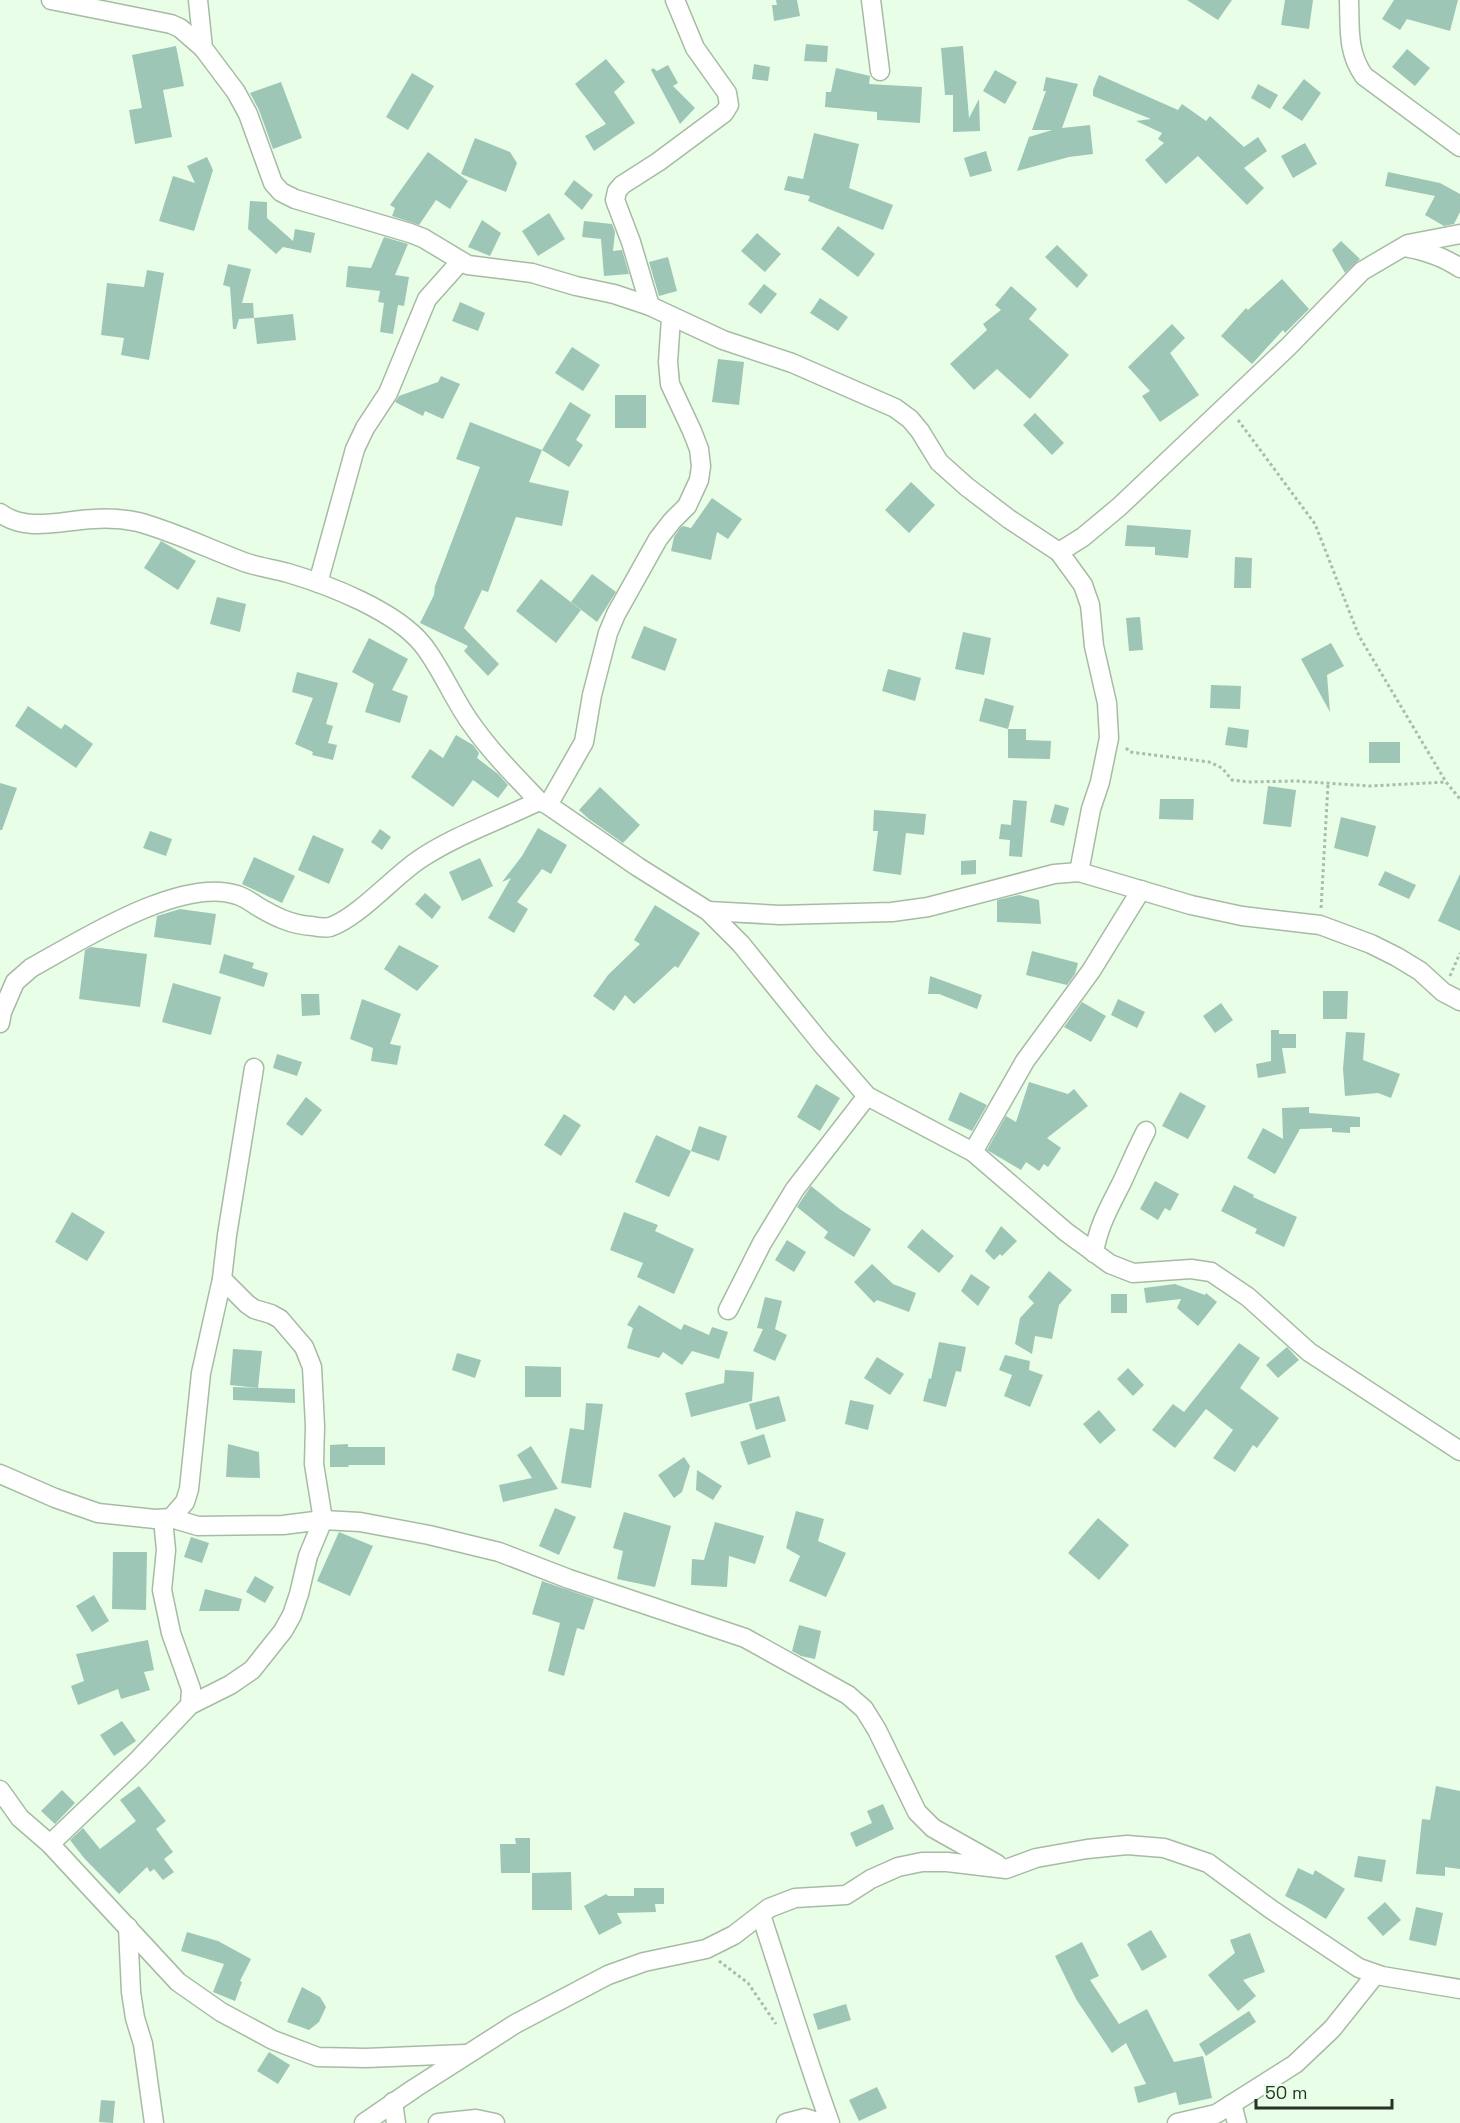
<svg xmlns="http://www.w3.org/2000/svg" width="1460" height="2123" viewBox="0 0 1460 2123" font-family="'Space Grotesk',sans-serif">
<rect width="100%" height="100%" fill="#e9fee7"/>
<g fill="#9dc6b6">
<path d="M776,0H797L800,16L774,21L772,5H777Z"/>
<path d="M1187,0H1232L1218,20Z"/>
<path d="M1285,0H1313L1309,29L1281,25Z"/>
<path d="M1394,0H1458L1450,31L1407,19L1400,30L1382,19Z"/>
<path d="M806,44L828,46L827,62L804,61Z"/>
<path d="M176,46L184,86L163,90L172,137L135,144L129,110L142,108L132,55Z"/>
<path d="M963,46L969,118L979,99L980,131L953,132V95H945L941,48Z"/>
<path d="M1407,49L1430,68L1415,86L1392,67Z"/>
<path d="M606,59L625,82L614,92L635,123L594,151L585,136L606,124L575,84Z"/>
<path d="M754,64L770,67L768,81L752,79Z"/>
<path d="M668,65L678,83L673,86L695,108L680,124L651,70L653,68L657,71Z"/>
<path d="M836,68L870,76L869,84L922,87L920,123L877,120V112L825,107L826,92H831Z"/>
<path d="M995,70L1017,82L1005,104L983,91Z"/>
<path d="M412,73L434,86L408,130L386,117Z"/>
<path d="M1099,75L1178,110L1182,104L1206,121L1210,116L1244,147L1258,137L1267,151L1244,168L1264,188L1247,205L1198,156L1166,184L1145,160L1164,143L1158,139L1162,133L1136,121L1151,119L1093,96V90Z"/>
<path d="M1046,77L1078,84L1062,128L1090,125L1093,154L1069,157L1017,171L1029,137L1052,130H1032L1046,91H1043Z"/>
<path d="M1304,79L1321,93L1302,121L1282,108Z"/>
<path d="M281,82L302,138L273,149L259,110L250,93Z"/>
<path d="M1258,84L1278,95L1270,109L1251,98Z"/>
<path d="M814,133L859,144L849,188L893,205L883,230L808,201L810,196L784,190L788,176L803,179Z"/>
<path d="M475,138L510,152L517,163L506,192L461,174Z"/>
<path d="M1305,143L1317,164L1293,178L1281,156Z"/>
<path d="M986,151L992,171L970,177L964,158Z"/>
<path d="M428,152L468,181L450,209L436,200L419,225L392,216L395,208L390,205Z"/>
<path d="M207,157L213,170L194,231L159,221L173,176L195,183L187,166Z"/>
<path d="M1388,172L1440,183L1460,194V212L1454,224L1444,226L1425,215L1435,196L1385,186Z"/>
<path d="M574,180L593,195L582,210L564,194Z"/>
<path d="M250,201L267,202V218L293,241L295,229L315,233L311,253L283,247L276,254L248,229Z"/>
<path d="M549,213L565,239L538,256L522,231Z"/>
<path d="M482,220L501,233L490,256L468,247Z"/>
<path d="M584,221L612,224L615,232L613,251L622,250L629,274L604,276L601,239L582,237Z"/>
<path d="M838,226L875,254L858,277L821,249Z"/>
<path d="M757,233L781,254L765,272L741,251Z"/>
<path d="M384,237L408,244L395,275L409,277L404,306L398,305L393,334L380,332L384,303L378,302L380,291L346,287L348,266L371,268Z"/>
<path d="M1341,241L1360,259L1345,273L1332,250Z"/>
<path d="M1057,245L1088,275L1077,288L1045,257Z"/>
<path d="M668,257L677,291L659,296L649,262Z"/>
<path d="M228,264L251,269L242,303H253L254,318L239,319L236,329H233L230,287L223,285Z"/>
<path d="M147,270L164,273L149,360L121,355L124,338L101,335L107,283L144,287Z"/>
<path d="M1282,279L1309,309L1285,333L1283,330L1252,364L1221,336L1246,308L1248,310Z"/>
<path d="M764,284L777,294L761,314L748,304Z"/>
<path d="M1011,286L1037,309L1029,319L1069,355L1030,399L997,369L974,390L950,364L987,330L983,324L1001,310L995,305Z"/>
<path d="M820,298L848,317L838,331L810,313Z"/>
<path d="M460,302L485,313L478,331L452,321Z"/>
<path d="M293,314L296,340L257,344L254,318Z"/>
<path d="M1172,324L1185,338L1170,353L1199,395L1160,422L1142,396L1150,391L1128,367Z"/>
<path d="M572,347L600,365L583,391L555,373Z"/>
<path d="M718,359L744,362L739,405L712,402Z"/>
<path d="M441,376L460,384L443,419L425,411L423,416L395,402L399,396L438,382Z"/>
<rect x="615" y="395" width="31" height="33"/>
<path d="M570,402L591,415L576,440L583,445L569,467L542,450Z"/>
<path d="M1035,413L1064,443L1052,455L1023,425Z"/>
<path d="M470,422L542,450L529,482L569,491L562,526L516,517L488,592L482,590L464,628L499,664L488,676L464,651L468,646L420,623L434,595L435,586L480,467L456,459Z"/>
<path d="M911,482L935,505L909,533L885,510Z"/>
<path d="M712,498L742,519L728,539L717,532L711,560L671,551L674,537L680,528L683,526L691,528Z"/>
<path d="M1127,525L1191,530L1188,558L1155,555V547L1125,546Z"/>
<path d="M161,541L196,561L178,590L144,568Z"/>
<path d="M1235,557L1252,558L1251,588H1234Z"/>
<path d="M592,574L616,592L597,622L571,602Z"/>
<path d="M541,579L581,610L556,643L516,611Z"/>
<path d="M217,597L246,604L240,632L210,624Z"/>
<path d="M1140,617L1143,650L1129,651L1126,618Z"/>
<path d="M644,626L677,639L665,671L631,658Z"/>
<path d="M963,632L991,638L984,675L955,669Z"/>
<path d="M369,638L408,659L392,690L408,696L400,723L365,712L374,684L352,672Z"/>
<path d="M1331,643L1344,666L1327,675L1330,712L1301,659Z"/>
<path d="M888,669L921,678L915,701L882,691Z"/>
<path d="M297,672L338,683L326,724L333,726L328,743L337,745L333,760L312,755L313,752L295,744L313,698L292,692Z"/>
<path d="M1211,685L1241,686L1240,709L1210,708Z"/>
<path d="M985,698L1014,706L1008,729L979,721Z"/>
<path d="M28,706L61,729L65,724L93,744L76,768L15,726Z"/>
<path d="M1228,727L1249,730L1247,748L1225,745Z"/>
<path d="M1008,729H1026V740L1051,741L1050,759L1008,758Z"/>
<path d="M456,735L473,745L479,753L477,758L498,774L508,785L498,798L473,780L453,807L411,777L430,749L443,758Z"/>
<rect x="1369" y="742" width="31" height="21"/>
<path d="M0,783L17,788L2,830H0Z"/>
<path d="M1268,786L1296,790L1291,827L1263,824Z"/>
<path d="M600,787L640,825L623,843L589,819L579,810Z"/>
<path d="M1160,799H1194L1193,820L1159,819Z"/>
<path d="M1013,800L1027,801L1022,857L1009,856L1010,840L999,839L1001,824L1011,825Z"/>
<path d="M1055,804L1069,808L1064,826L1050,822Z"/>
<path d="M874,810L926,814L924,835L906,833L901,875L873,871L878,831H873Z"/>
<path d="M1341,817L1376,826L1368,857L1334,848Z"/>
<path d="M538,828L567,845L551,874L542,869L517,902L528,909L514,933L488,918L511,878L502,882L522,856Z"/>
<path d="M380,829L391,837L382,850L371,842Z"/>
<path d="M150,831L172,839L166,856L143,848Z"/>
<path d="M313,835L344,849L329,884L298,870Z"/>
<path d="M254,857L295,876L282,903L242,884Z"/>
<path d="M480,858L493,886L462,901L449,872Z"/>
<path d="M976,860V874L961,875V861Z"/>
<path d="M1385,871L1416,885L1409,899L1378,885Z"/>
<path d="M1460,874V931L1438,921Z"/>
<path d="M425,893L441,907L432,919L415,904Z"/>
<path d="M1019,895L1039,900L1041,924L997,922V900Z"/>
<path d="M655,905L700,933L678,968L675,966L634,1004L625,995L614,1011L593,996L608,975L640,944L634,940Z"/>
<path d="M180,909L216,914L211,945L154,937L157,916Z"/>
<path d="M399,945L439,966L417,991L384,969Z"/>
<path d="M91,947L147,954L140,1007L79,999L85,950Z"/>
<path d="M1032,951L1078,963L1075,974L1067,985L1026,975Z"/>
<path d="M224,954L254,963L252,968L268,973L264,987L219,973Z"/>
<path d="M930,976L982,995L977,1009L939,994H928Z"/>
<path d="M173,983L221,997L211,1035L162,1022Z"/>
<path d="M1323,991H1348L1347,1019H1323Z"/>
<path d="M301,994H319L320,1015L302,1016Z"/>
<path d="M362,999L401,1014L390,1044L401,1046L397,1065L371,1061L373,1048L350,1039Z"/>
<path d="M1118,999L1145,1012L1137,1028L1111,1015Z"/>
<path d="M1082,1002L1106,1016L1091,1042L1064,1027Z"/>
<path d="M1221,1003L1233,1020L1215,1033L1203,1016Z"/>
<path d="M1271,1030H1279V1034H1296V1048H1282L1286,1073L1258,1078L1256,1064L1271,1061Z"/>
<path d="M1346,1032L1365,1033L1363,1060L1400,1074L1391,1098L1378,1093L1345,1096L1343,1069Z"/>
<path d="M277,1054L302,1062L297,1076L273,1068Z"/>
<path d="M1029,1082L1068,1094L1074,1089L1088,1106L1047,1138L1061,1148L1048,1167L1044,1164L1039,1171L1026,1162L1021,1170L987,1150L1006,1116L1016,1122Z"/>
<path d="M816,1084L840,1098L820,1131L797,1117Z"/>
<path d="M960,1092L987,1105L972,1131L948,1120Z"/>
<path d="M1180,1092L1206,1106L1188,1139L1162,1126Z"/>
<path d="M306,1097L322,1110L302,1136L286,1124Z"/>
<path d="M1309,1107V1113L1360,1117V1127H1350V1133L1332,1132V1128L1300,1129L1275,1174L1247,1158L1263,1128L1283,1139L1282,1108Z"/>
<path d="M564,1114L581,1125L561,1156L544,1145Z"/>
<path d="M699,1126L727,1136L719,1161L691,1151Z"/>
<path d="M656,1135L691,1151L669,1197L635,1182Z"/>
<path d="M1155,1181L1179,1194L1170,1211L1165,1208L1158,1220L1140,1209Z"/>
<path d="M1234,1185L1254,1195L1253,1197L1297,1217L1284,1247L1255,1233L1257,1229L1221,1211Z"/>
<path d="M811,1186L841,1210L871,1229L854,1257L824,1238L828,1232L797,1207Z"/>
<path d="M72,1212L105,1232L87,1261L55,1242Z"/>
<path d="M624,1212L658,1225L655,1231L694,1249L674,1294L637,1277L643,1263L610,1250Z"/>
<path d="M1001,1226L1017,1241L1002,1256L1000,1254L994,1260L985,1251Z"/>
<path d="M922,1229L954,1256L939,1273L907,1247Z"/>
<path d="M787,1240L806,1252L794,1272L775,1260Z"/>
<path d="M872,1264L893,1284L916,1293L909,1312L877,1300L874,1303L854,1282Z"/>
<path d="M1049,1271L1072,1290L1059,1305L1052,1339L1035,1336L1032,1354L1015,1344L1020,1318L1034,1303L1028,1297Z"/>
<path d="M971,1274L990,1287L978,1306L961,1291Z"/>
<path d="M1175,1284L1205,1295L1206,1293L1217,1302L1198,1326L1177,1308L1181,1299L1146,1303L1144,1288Z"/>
<rect x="1111" y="1294" width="16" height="19"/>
<path d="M765,1297L782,1301L775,1329L787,1335L775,1361L753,1351L763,1329L757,1328Z"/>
<path d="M639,1305L681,1330L684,1324L709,1335L712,1327L728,1332L719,1359L692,1351L682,1365L663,1352L659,1358L627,1348L633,1328L627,1325Z"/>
<path d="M939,1342L966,1347L961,1372L956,1371L946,1407L923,1401L929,1378L931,1379Z"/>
<path d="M1239,1343L1260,1358L1240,1388L1279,1418L1257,1448L1253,1445L1235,1472L1213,1458L1233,1430L1206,1409L1175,1448L1152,1430L1173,1404L1184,1412Z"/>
<path d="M1287,1347L1299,1360L1278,1378L1266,1365Z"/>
<path d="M233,1349L262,1351L258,1388L230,1385Z"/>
<path d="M457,1353L481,1360L475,1378L452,1370Z"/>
<path d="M1005,1355L1030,1361L1029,1370L1043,1375L1030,1407L1004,1396L1012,1375L999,1370Z"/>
<path d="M877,1357L904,1374L890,1395L864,1378Z"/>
<path d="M525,1366L561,1367V1397H525Z"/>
<path d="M1128,1368L1144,1385L1133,1396L1117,1379Z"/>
<path d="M725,1370L754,1372L752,1401L691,1417L685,1393L724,1383Z"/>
<path d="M233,1387L295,1389V1403L233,1400Z"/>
<path d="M779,1396L786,1421L756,1430L749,1404Z"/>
<path d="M850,1400L874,1405L868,1430L845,1424Z"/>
<path d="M586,1403L603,1404L591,1488L561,1483L570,1428L584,1430Z"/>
<path d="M1099,1410L1116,1430L1100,1444L1083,1424Z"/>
<path d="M764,1434L771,1457L748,1465L740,1442Z"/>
<path d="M228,1444L259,1452L260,1478L226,1477Z"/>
<path d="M348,1444V1447H385V1465H348L349,1467H330V1445Z"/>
<path d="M531,1446L558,1489L503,1502L499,1485L532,1478L517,1455Z"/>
<path d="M684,1457L690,1466L682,1492L674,1498L658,1475Z"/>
<path d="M697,1470L722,1486L713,1500L696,1490Z"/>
<path d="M555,1508L576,1517L559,1555L539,1546Z"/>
<path d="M796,1511L824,1519L818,1541L846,1553L826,1597L789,1581L800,1556L786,1548Z"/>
<path d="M624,1512L671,1526L655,1587L617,1579L623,1551L613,1548Z"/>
<path d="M1098,1518L1129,1545L1099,1580L1068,1553Z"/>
<path d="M715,1522L764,1536L755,1564L729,1556L727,1587L691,1585L692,1559L704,1560Z"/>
<path d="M339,1532L373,1546L350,1596L317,1581Z"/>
<path d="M191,1537L209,1543L202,1563L184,1557Z"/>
<path d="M113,1552H147L146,1610L112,1609Z"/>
<path d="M255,1576L274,1587L265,1603L246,1592Z"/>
<path d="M542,1581L594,1599L584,1630L577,1628L564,1676L548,1671L560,1623L532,1614Z"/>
<path d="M205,1589L242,1599L239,1611H199Z"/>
<path d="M94,1595L109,1621L92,1632L76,1606Z"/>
<path d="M799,1625L821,1631L815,1659L801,1656L792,1651Z"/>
<path d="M148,1640L154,1670L144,1672L150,1690L121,1699L118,1689L78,1705L71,1686L84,1681L76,1654Z"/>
<path d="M122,1721L136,1741L114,1756L100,1735Z"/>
<path d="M139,1786L166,1821L156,1829L173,1852L164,1859L174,1872L163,1880L154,1869L150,1872L147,1867L119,1894L84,1858L70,1840L83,1828L100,1849L136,1821L120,1800Z"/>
<path d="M1436,1786L1460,1791V1869L1445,1867V1876L1416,1874L1422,1819L1430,1820Z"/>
<path d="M62,1790L75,1803L55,1824L41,1811Z"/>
<path d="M883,1804L894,1829L856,1847L850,1833L872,1823L867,1811Z"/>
<path d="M515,1838H530V1873H501L500,1844H516Z"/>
<path d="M1358,1856L1386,1860L1382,1882L1354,1877Z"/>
<path d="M1298,1868L1313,1875L1315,1870L1345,1889L1326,1919L1303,1905L1285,1896Z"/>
<path d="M571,1872L572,1910H532V1873Z"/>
<path d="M634,1888H664V1904H655L656,1912L617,1913L622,1923L599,1935L584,1906L606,1894L608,1896H634Z"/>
<path d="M1385,1902L1401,1920L1383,1936L1367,1918Z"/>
<path d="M1416,1907L1443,1913L1436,1946L1409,1940Z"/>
<path d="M1151,1930L1167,1957L1142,1971L1127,1944Z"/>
<path d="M187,1932L218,1941L251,1959L240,1981L242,1982L235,2001L213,1992L224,1964L181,1951Z"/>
<path d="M1250,1933L1265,1972L1243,1980L1256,1996L1238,2011L1208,1975L1235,1953L1230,1940Z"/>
<path d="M1082,1942L1099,1976L1090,1980L1119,2024L1147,2009L1174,2062L1203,2056L1212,2098L1179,2105L1176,2092L1138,2103L1134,2087L1146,2084L1126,2043L1112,2053L1076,1999L1055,1956Z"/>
<path d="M302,1987L320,1997L326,2007L319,2022L309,2030L287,2022Z"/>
<path d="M846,2004L851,2020L818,2030L813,2014Z"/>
<path d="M1249,2011L1256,2022L1206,2056L1199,2044Z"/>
<path d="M269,2052L290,2065L278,2084L257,2071Z"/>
<path d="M877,2087L887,2108L859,2121L849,2100Z"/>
<path d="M101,2100L115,2101L113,2123L99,2122Z"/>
</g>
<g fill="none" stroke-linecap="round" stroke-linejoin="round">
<defs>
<g id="minor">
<path d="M51,0L171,24L180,28L203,48"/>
<path d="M198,0L203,48L236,92L248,114L273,183L281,192L295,199L410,233L423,238L468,265L532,273L576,286L614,294L650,306L723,340L792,363L895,408L910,419L920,431L939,462L967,487L1009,519L1059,552L1083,585L1090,605L1094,646L1107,703L1109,738L1100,782L1091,809L1079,872"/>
<path d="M871,0L880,71"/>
<path d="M1349,0C1350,28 1347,52 1364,76L1460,147"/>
<path d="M1404,247C1425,251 1442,256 1460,268"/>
<path d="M650,306L631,242L615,200L617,191L622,185L658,162L724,113L729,105L727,93L695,48L675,0"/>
<path d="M0,513C26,533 64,520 93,519C107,518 124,519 138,522C175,532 209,549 244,562C258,567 274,569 288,573C329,585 396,611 423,645C441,668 453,698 470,722C490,751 515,776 539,801L548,805L638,867L708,911L741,944L821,1043L867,1096L973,1152L1066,1232L1110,1264L1133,1273L1191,1269L1211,1272L1248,1297L1309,1352L1460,1451"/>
<path d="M1059,552L1083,537L1119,507L1288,347L1362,271L1408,244L1460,234"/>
<path d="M318,583L355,449L365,428L388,393L427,299L460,262"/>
<path d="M548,805L584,742L592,695L608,633L616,614L658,539L672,521L687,506L699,480L701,466L699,449L692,431L670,384L668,362L671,318"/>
<path d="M708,911L780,915L892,912L928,907L1054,874L1079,872L1191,905L1242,916L1320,925L1371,944L1397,957L1420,971L1443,992L1460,1001"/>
<path d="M0,1023L2,1012L15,982L31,968C80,941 181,876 237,895C244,897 251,902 257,906C274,916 291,925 312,926C317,927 324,928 330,927C358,918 394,876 420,859C456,835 500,820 539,801"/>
<path d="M973,1152L1025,1061L1091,971L1141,890"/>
<path d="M1094,1253C1098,1226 1110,1206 1122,1182C1130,1165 1137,1148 1146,1131"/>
<path d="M728,1310L762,1243L795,1189L867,1096"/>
<path d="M0,1474L55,1498L98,1513L155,1519L171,1518L198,1526L283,1525L323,1520L360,1522L429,1535L499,1552L569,1579L745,1638L848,1695L864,1709L877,1730L917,1812L933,1828L997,1864"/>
<path d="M171,1518L185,1502L189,1489L201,1373L222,1279L227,1235L254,1068"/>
<path d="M163,1519L166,1550L162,1590L171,1633L191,1689L190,1705"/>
<path d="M0,1790L20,1818L50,1844L178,1982L221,2012L273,2040L318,2057L366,2058L465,2054"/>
<path d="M50,1844L138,1760L190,1705L230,1685L252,1670L283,1631L292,1615L299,1594L308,1556L323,1520L314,1464L315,1426L312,1367L304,1347L280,1319L271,1314L254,1309L247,1304L222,1279"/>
<path d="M761,1915C784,1984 805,2054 830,2123"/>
<path d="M128,1927L131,1992L135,2018L143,2044L154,2123"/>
<path d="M393,2102L396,2123"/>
<path d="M1232,2104L1237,2123"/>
<path d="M364,2123L415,2088L515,2024L608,1975L644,1962L706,1949L734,1935L769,1908L795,1898L846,1895L871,1879L898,1867L922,1862H947L1006,1869L1036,1858L1087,1849L1127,1845L1164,1848L1208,1863L1272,1910L1359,1968L1382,1976L1460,1989"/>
<path d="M438,2123L476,2119L495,2123"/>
<path d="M786,2123L805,2118L821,2123"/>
<path d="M1177,2123L1216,2114L1295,2064L1332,2029L1376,1974"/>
</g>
</defs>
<use href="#minor" stroke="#a7bba4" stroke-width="21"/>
<g stroke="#abbca9" stroke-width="3" stroke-dasharray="3 3" stroke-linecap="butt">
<path d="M1238,420L1315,524L1359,636L1446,782L1460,799"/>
<path d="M1126,748L1130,752L1209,762L1222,768L1232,780L1248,782L1295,781L1370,786L1446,782"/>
<path d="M1321,908L1328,785"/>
<path d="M1450,976L1460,953"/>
<path d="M719,1961L748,1983L776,2024"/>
</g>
<use href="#minor" stroke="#fff" stroke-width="18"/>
</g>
<path d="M1256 2099v9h136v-9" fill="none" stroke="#293128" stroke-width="3"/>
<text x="1265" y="2099" font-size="18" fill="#293128" stroke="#e9fee7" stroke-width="4.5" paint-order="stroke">50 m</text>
</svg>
